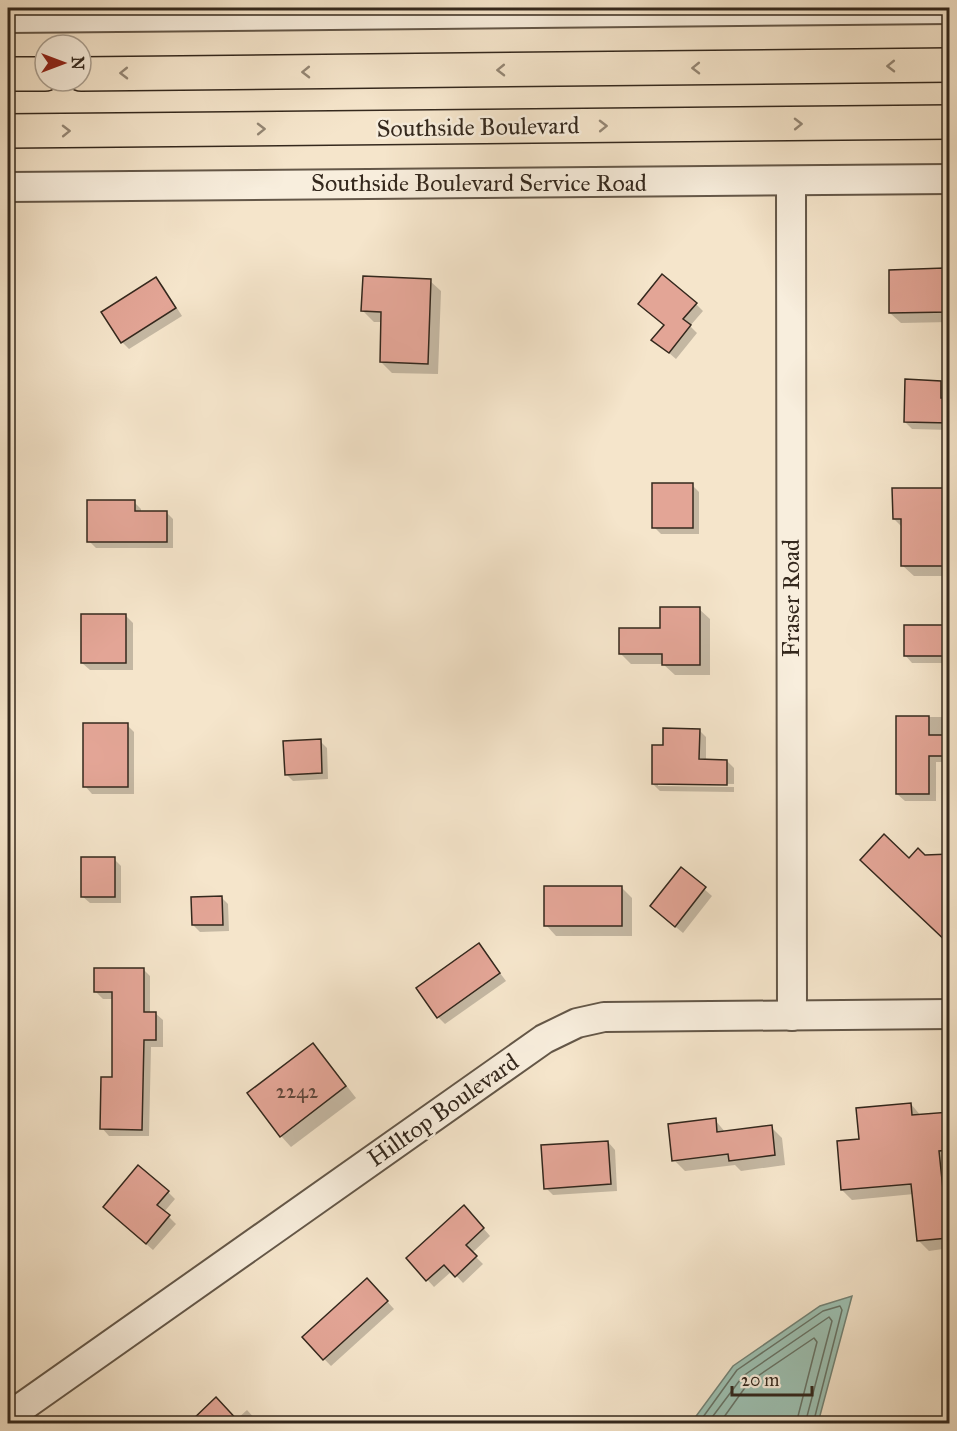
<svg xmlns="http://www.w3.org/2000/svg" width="957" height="1431" viewBox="0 0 957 1431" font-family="'IM FELL Great Primer',serif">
<rect width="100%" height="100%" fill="#f5e5cb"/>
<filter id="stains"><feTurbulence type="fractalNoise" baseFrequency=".00333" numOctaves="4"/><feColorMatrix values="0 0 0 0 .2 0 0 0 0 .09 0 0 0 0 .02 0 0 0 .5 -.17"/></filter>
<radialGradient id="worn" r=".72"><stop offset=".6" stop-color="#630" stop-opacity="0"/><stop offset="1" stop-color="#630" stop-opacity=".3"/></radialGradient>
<path fill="#9dc0b1" stroke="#738376" stroke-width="1.5" d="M852,1296L818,1423H691L733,1366L820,1306Z"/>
<g fill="#0003">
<path d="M943,270L950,276V322L901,323L890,313Z"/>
<path d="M156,279L163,286L182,316L129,349L122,342Z"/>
<path d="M430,281L441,291L438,374L392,373L381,362L382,322H374L363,311Z"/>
<path d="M696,304L703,311L690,326L697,333L676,359L654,340Z"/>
<path d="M941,382L948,389L950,430L912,429L905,422Z"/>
<path d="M692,485L699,492V534H661L654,527Z"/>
<path d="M946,489L950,493V576H914L903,566L902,527L894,519Z"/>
<path d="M134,502L141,509V512H166L173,519V548H96L89,541Z"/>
<path d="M699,609L710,619V675H675L663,664H631L620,653Z"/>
<path d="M126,616L133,623V670H90L82,663Z"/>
<path d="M942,626L950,633V663H912L905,655Z"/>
<path d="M897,717H950V762H936V801H905L897,794Z"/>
<path d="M127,725L134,732V794H92L85,786Z"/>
<path d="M699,730L706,737V761H727L734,768V784L658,783V786L734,787V792L660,791L653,784L665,747Z"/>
<path d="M320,741L327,748L328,779L293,781L286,774Z"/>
<path d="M114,859L121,866V903H90L82,896Z"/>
<path d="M681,869L712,896L683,933L659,913Z"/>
<path d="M621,887L632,898V936H556L546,925Z"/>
<path d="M221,897L228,904L229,931L200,932L193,925Z"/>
<path d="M479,945L506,981L445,1024L438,1017Z"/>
<path d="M143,969L150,976V1013H155L163,1020V1047H151L149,1136H109L102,1128L114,1079V999H103L96,992Z"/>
<path d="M313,1045L323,1055L356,1098L291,1147L281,1136Z"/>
<path d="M911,1104L921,1116L950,1113V1248L929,1251L919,1241L914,1194L852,1200L842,1190L860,1141Z"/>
<path d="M715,1120L726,1133L771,1127L782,1138L785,1165L741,1171L735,1165L685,1171L674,1160Z"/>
<path d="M608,1142L615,1150L617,1191L553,1195L546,1188Z"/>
<path d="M168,1192L175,1199L164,1212L176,1224L153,1250L112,1214Z"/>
<path d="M471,1214L490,1236L472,1253L483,1264L463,1283L452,1271L434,1287L408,1258Z"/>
<path d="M374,1287L394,1309L331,1366L304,1338Z"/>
<path d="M247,1410L260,1424H190L236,1420Z"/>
</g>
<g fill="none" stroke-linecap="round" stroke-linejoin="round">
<g stroke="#687467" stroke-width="1.5">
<path d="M698,1424L737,1370L823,1311L840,1306L842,1310L813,1424"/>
<path d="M707,1424L743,1376L829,1317L832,1321L805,1424"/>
<path d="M719,1424L749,1382L814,1338L817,1342L796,1424"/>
</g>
</g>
<g fill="#e3a596" stroke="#34281d" stroke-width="1.5">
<path d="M944,268V281H950V312L889,313V270Z"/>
<path d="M662,274L697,303L683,319L691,325L669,353L651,340L664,325L638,304Z"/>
<path d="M363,276L431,279L428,364L380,362L381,312L361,311Z"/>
<path d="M156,277L176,308L121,343L101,312Z"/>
<path d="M905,379L941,381V398H950V423L904,422Z"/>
<rect x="652" y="483" width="41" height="45"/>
<path d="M892,488H946L947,546H950V566H901V519H893Z"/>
<path d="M87,500H135V511H167V542H87Z"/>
<path d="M660,607H700V665H662V654H619V628H660Z"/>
<rect x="81" y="614" width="45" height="49"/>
<rect x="904" y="625" width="39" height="31"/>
<path d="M896,716H929V735H950V756H929V794H896Z"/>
<rect x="83" y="723" width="45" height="64"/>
<path d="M663,728L700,729L699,759L727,760V785L652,784V745H663Z"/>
<path d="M321,739L322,773L285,775L283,741Z"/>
<path d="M884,834L909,858L918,848L925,855L950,854V945L860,860Z"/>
<rect x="81" y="857" width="34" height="40"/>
<path d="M681,867L706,887L675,927L650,906Z"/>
<rect x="544" y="886" width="78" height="40"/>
<path d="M222,896L223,925H192L191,897Z"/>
<path d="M479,943L500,973L437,1018L416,988Z"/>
<path d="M94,968H144V1012H156V1040H144L142,1130L100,1129L101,1077H112V992H94Z"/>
<path d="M313,1043L346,1086L280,1137L247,1093Z"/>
<path d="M911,1103L912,1115L950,1112V1150L939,1151L948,1238L917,1241L911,1184L841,1190L837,1141L859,1139L856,1108Z"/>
<path d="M716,1118L717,1132L772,1125L775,1155L729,1161L728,1154L672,1161L668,1124Z"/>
<path d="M608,1141L611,1184L544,1189L541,1145Z"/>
<path d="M138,1165L169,1191L157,1205L170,1215L146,1244L103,1207Z"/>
<path d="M464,1205L484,1228L466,1245L477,1256L455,1277L444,1265L426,1281L406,1258Z"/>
<path d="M367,1278L388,1301L323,1360L302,1337Z"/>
<path d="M216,1397L241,1424H188Z"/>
</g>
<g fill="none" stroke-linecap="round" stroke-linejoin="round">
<defs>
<g id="minor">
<path d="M8,18L950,9"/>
<path d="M791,181L792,1016"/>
<path d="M8,187L950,179"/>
<path d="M8,1417L544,1039L577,1023L604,1017L950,1014"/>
</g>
<g id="trunk">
<path d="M8,74H45"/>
<path d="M81,74L950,65"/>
<path d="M8,131L950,122"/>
</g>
</defs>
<use href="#minor" stroke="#645748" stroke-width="32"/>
<use href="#trunk" stroke="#34281d" stroke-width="36"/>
<use href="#minor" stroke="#f8eedd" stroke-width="28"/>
<use href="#trunk" stroke="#f5e5cb" stroke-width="33"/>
</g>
<defs><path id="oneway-chevron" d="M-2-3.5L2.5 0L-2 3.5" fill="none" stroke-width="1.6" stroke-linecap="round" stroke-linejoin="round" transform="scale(1.5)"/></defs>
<g stroke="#948674">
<use href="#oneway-chevron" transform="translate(891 66) rotate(179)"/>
<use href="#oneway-chevron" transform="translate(696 68) rotate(179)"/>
<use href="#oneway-chevron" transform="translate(501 70) rotate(179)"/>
<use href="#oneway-chevron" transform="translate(306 72) rotate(179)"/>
<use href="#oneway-chevron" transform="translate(124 73) rotate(179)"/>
<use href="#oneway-chevron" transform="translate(798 124) rotate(-1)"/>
<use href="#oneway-chevron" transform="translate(603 126) rotate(-1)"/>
<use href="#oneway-chevron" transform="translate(261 129) rotate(-1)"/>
<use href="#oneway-chevron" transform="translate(66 131) rotate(-1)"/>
</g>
<g text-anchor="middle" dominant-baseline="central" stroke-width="5" stroke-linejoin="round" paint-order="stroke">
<g font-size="21" fill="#60473b">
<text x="297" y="1091">2242</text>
</g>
<g font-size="24" fill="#34281d" stroke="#f8eedd">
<text transform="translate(478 127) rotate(-1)">Southside Boulevard</text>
<text x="479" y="183">Southside Boulevard Service Road</text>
<text transform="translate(791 598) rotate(-90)">Fraser Road</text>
<text transform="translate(443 1110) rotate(-35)">Hilltop Boulevard</text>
</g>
</g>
<rect width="957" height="1431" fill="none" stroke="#f5e5cb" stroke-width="30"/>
<rect x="9" y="9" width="939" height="1413" fill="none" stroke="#34281d" stroke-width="3"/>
<rect x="15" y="15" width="927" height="1401" fill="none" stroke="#34281d" stroke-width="1.5"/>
<g transform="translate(63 63) rotate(90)"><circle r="28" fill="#f8eedd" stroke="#aa9f90" stroke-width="1.5"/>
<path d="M0-4.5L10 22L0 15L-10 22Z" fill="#8f2418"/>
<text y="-9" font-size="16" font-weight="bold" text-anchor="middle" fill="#34281d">N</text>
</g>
<path d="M732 1386v9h80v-9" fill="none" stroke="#34281d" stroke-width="3"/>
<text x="741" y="1386" font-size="18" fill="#34281d" stroke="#f8eedd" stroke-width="4.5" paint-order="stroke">20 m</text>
<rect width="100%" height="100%" filter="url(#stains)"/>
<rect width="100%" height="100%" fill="url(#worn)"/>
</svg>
